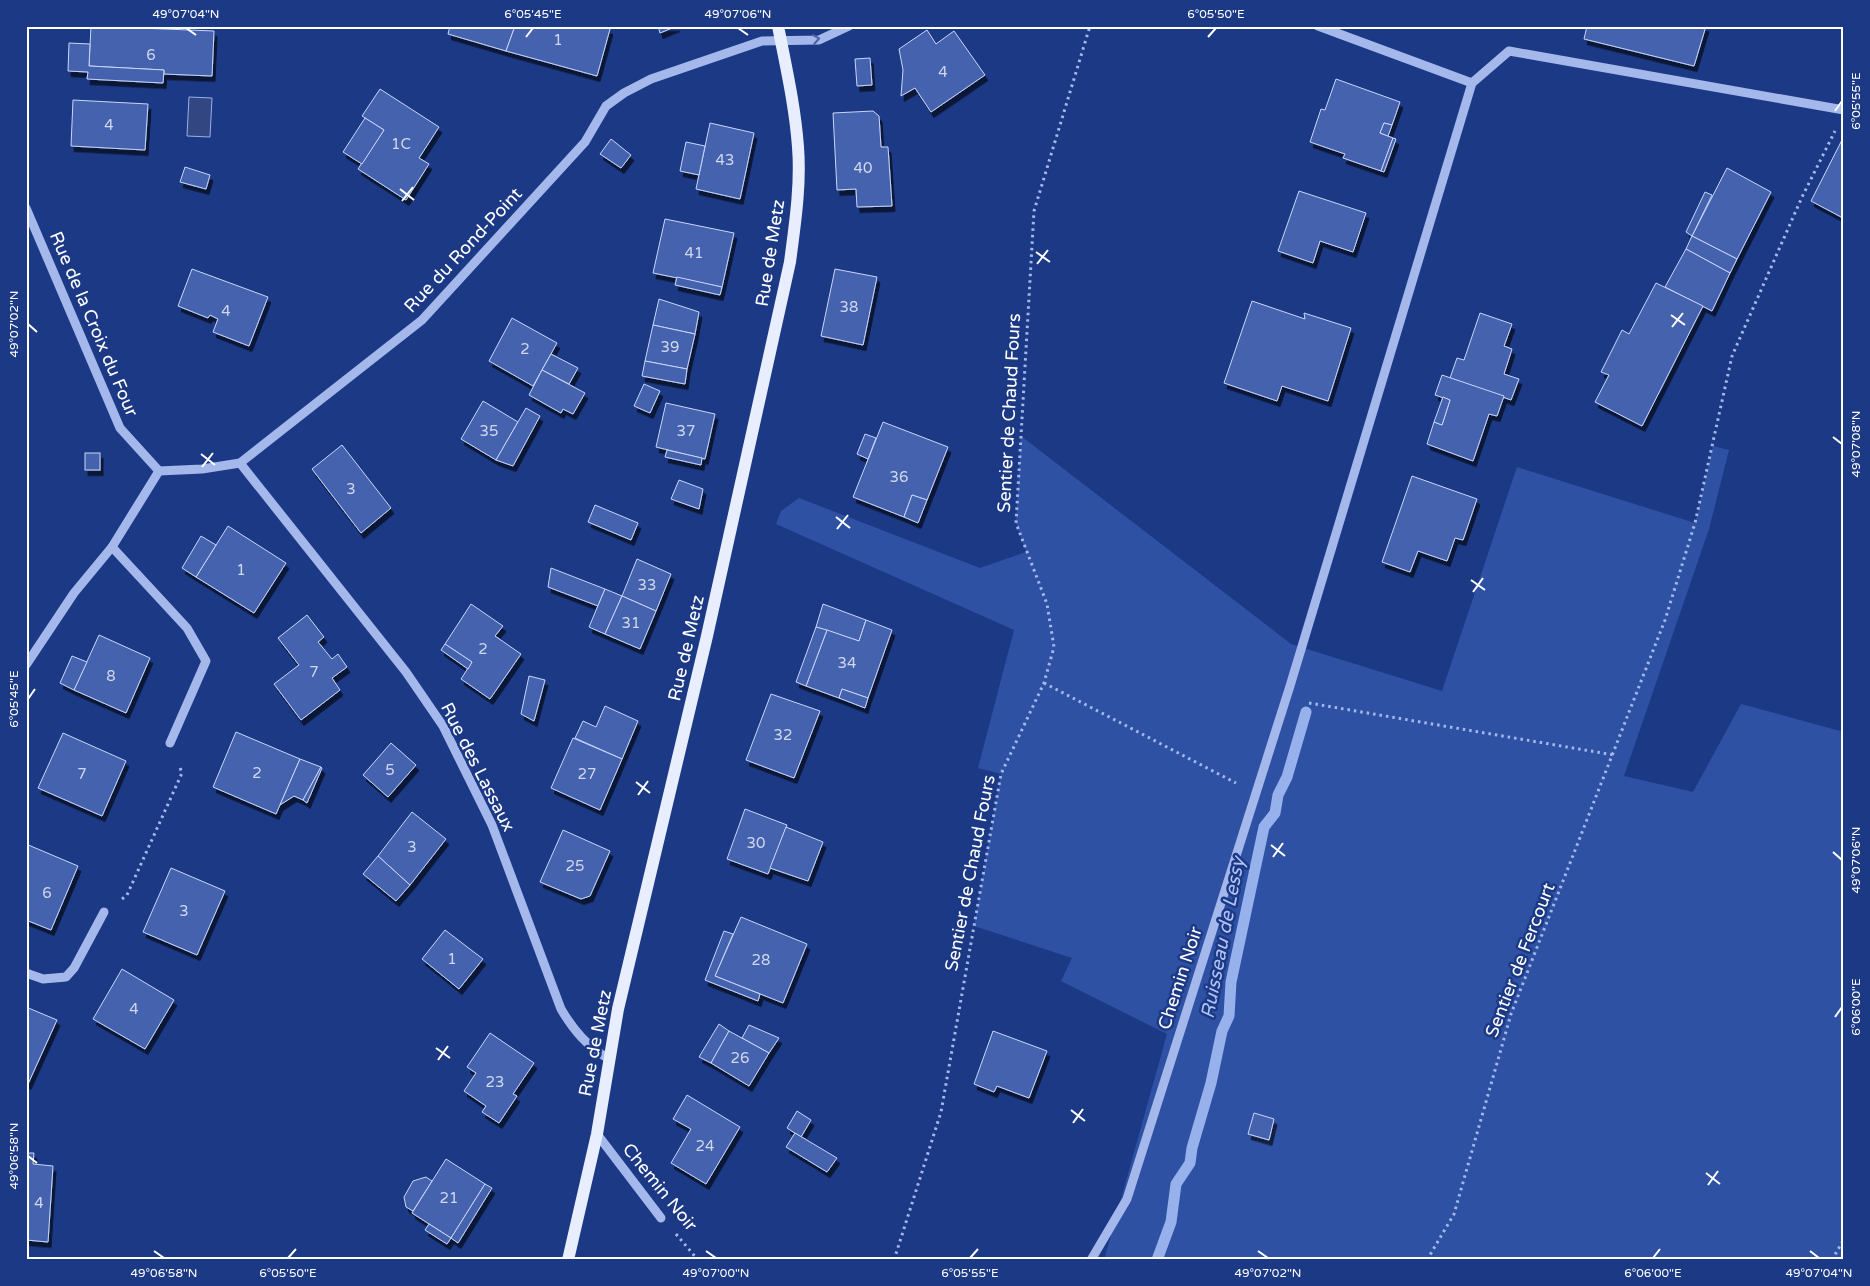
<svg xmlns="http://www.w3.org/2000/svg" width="1870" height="1286" viewBox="0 0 1870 1286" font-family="'Varela Round',sans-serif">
<defs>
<filter id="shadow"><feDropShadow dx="3" dy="5.5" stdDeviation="0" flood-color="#0009"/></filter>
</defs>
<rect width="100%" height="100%" fill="#1c3986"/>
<path fill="#2f51a4" d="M1021,436L1291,644L1442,691L1517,467L1695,523L1713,446L1729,450L1709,529L1624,776L1693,792L1741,704L1844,732V1260H1104L1167,1034L1061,981L1072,958L974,926L1001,774L978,768L1014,630L776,524L781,511L799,498L980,568L1026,552L1016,523Z"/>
<path fill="#324781" stroke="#97b1ed" d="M189,97L212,98L210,137L187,136Z"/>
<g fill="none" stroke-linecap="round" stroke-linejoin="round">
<path stroke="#97b1ed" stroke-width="11" d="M1157,1260L1171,1222L1176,1184L1190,1163L1192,1148L1211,1083L1222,1031L1229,1016L1231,982L1264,827L1275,813L1278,795L1287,777L1306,712"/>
</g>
<g fill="#4462af" stroke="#c9d6f8" filter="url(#shadow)">
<path d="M91,26L214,31L212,76L164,74V70L89,66Z"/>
<path d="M450,26H515L506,51L448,34Z"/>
<path d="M515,26H601L610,29L597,76L506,51Z"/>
<path d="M658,26H677L660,33Z"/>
<path d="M1587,26H1706L1694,66L1584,39Z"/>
<path d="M927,30L936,44L954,31L985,75L931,112L915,88L901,96L903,70L899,49Z"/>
<path d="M69,43L90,44L89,66L164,70L163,83L87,79L88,72L68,71Z"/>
<path d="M870,58L872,85L857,86L855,59Z"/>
<path d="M1336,79L1400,102L1392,125L1384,123L1380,133L1393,138L1381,171L1343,158L1345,154L1310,142L1321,109L1325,110Z"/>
<path d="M380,89L439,127L419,158L429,164L406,200L358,169L384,130L362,116Z"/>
<path d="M73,100L148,104L145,150L71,146Z"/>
<path d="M873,111L879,116L881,147H888L892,206L857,207L856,189L837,190L833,113Z"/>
<path d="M365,118L384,130L362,164L343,152Z"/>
<path d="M710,123L754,133L740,199L696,189Z"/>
<path d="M1384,123L1392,125L1388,136L1380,133Z"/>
<path d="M1844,136V217L1843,218L1811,201Z"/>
<path d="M1393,138L1396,139L1384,172L1381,171Z"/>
<path d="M611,139L631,155L621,168L600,154Z"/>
<path d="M686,142L705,146L699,175L680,171Z"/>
<path d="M185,167L210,175L206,189L180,182Z"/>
<path d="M1727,168L1771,192L1737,259L1692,236Z"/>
<path d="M1299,191L1366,213L1353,252L1320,241L1313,263L1278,251Z"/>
<path d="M1705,192L1712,195L1692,236L1686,232Z"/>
<path d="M665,219L734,233L722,287L653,273Z"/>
<path d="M1692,236L1737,259L1730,273L1686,249Z"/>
<path d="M1686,249L1730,273L1712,311L1665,287Z"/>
<path d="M192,269L268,297L249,346L213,332L218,319L210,315L208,318L178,306Z"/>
<path d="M835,269L877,277L863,345L821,336Z"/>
<path d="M677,277L722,287L720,295L675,285Z"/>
<path d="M1656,283L1703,306L1642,426L1595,402L1609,375L1601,372L1622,330L1629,334Z"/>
<path d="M659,299L699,312L695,334L653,325Z"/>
<path d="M1252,301L1305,319L1304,313L1351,328L1328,401L1282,386L1277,401L1224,383Z"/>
<path d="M1480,313L1512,324L1504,346L1512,349L1504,374L1519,379L1511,400L1450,378L1457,358L1464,360Z"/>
<path d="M512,318L557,343L533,386L489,361Z"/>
<path d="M653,325L695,334L687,369L645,361Z"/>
<path d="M551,354L578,368L569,384L542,370Z"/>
<path d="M645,361L687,369L685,384L642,376Z"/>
<path d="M542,370L585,393L573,414L563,409L561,413L529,395Z"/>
<path d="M1442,375L1504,396L1497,416L1489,414L1473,461L1427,444L1434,422L1442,425L1450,400L1435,395Z"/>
<path d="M644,384L660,391L650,413L634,406Z"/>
<path d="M1443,397L1450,400L1442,425L1434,422Z"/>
<path d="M483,401L518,422L496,460L461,439Z"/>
<path d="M666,403L715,414L705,459L656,447Z"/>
<path d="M526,408L540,416L513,466L496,460Z"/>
<path d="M883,422L948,447L927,500L912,495L904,517L853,497Z"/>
<path d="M865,434L876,438L868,459L857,454Z"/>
<path d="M342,445L391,508L361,533L312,469Z"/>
<path d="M667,450L702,458L701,465L665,457Z"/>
<rect x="85" y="453" width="15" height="17"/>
<path d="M1412,476L1477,499L1463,540L1455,538L1447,561L1418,551L1410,572L1382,562Z"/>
<path d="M679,480L703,489L699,509L671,499Z"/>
<path d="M912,495L927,500L918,523L904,517Z"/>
<path d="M595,505L638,523L631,540L588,522Z"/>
<path d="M228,526L286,563L254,613L196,577Z"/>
<path d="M201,536L216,545L196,577L182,568Z"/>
<path d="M637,559L671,574L656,611L622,596Z"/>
<path d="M551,568L605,589L598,606L548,587Z"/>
<path d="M605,589L622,596L605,634L589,627Z"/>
<path d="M622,596L656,611L640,649L605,634Z"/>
<path d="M471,604L503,626L495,636L521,654L490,699L461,679L472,662L445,644Z"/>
<path d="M823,604L866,620L859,641L816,627Z"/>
<path d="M307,615L324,637L318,642L332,659L338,654L347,667L332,678L340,690L301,720L274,684L299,665L278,638Z"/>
<path d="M866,620L892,630L868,698L842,689L839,698L806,686L827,630L859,641Z"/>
<path d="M816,627L827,630L806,686L796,682Z"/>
<path d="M99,635L150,658L126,713L74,690Z"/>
<path d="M445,644L472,662L468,669L441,650Z"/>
<path d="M72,656L87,662L74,690L60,683Z"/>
<path d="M529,676L545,680L534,721L521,714Z"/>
<path d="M842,689L868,698L865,708L839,698Z"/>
<path d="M771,694L820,711L794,778L746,760Z"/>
<path d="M605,706L638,721L622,759L575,738L583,721L596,727Z"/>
<path d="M236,732L300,759L276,814L213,787Z"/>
<path d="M63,733L126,761L102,816L38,788Z"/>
<path d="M573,738L622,759L600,810L551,788Z"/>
<path d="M391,743L416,765L388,797L363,775Z"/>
<path d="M300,759L321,767L303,800L294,796L280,805Z"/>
<path d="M321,767L322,768L307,803L303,800Z"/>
<path d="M745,809L787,825L768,874L727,859Z"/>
<path d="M412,812L446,839L410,885L378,856Z"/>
<path d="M786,827L823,842L808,881L770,868Z"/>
<path d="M563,830L610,851L590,896L581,899L540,882Z"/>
<path d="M26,844L78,866L51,930L26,920Z"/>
<path d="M378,856L410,885L396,901L363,874Z"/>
<path d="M171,868L225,891L197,955L143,932Z"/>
<path d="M741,917L807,944L783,1003L715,976Z"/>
<path d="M445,930L483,959L459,989L422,959Z"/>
<path d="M724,931L733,934L715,976L760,994L758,1001L705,980Z"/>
<path d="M122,969L174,1000L145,1049L93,1019Z"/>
<path d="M26,1007L57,1020L28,1084L26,1083Z"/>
<path d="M719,1024L729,1031L711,1063L699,1057Z"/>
<path d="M749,1025L779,1038L769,1053L742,1038Z"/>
<path d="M729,1031L769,1053L749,1086L711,1063Z"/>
<path d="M993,1031L1047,1051L1029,1098L997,1086L994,1092L974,1084Z"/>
<path d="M490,1033L534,1063L513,1094L517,1096L499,1123L482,1112L486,1106L464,1091L476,1073L467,1067Z"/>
<path d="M687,1095L740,1127L706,1184L671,1163L691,1129L673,1119Z"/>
<path d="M797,1111L811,1120L801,1137L787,1128Z"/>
<path d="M1254,1113L1274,1119L1269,1140L1248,1134Z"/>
<path d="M795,1133L837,1158L827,1172L786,1147Z"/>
<path d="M26,1153H34L33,1164L53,1166L48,1242L26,1240Z"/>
<path d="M446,1159L485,1184L451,1238L412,1213Z"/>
<path d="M426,1177L432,1181L413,1211L406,1207L404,1197L413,1181Z"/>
<path d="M485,1184L492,1188L458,1243L451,1238Z"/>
<path d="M429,1224L451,1238L447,1244L425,1230Z"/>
</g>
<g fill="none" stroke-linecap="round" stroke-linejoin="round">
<g stroke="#a4b8eb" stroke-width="3" stroke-dasharray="2.5 4" stroke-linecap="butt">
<path d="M1044,683L1236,783"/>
<path d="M1309,703L1614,755"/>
<path d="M122,899L127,895L182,773L179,765"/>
<path d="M676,1234L698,1260"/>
<path d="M894,1260L941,1112L1001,774L1044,683L1054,647L1047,604L1016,523L1021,436L1034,211L1090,26"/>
<path d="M1427,1260L1454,1214L1511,1014L1665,620L1695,523L1732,356L1802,197L1835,131"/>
<path d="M1832,1260L1844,1239"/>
</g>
<g stroke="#a4b8eb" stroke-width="9">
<path d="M1318,26L1472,83"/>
<path d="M26,208L120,428L159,471"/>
<path d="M240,463L406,672L443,726L492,825L561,1009C574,1031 587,1046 609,1059"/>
<path d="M159,471L202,469L240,463L422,320L585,142L606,106L624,93L651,79L762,41L819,40L849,26"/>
<path d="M112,547L187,628L206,661L170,743"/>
<path d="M26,665L74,593L112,547L159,471"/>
<path d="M26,973L43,979L66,977L74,968L104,912"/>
<path d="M597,1134L661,1218"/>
<path d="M1091,1260L1127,1199L1290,686L1472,83L1509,51L1844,110"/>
</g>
<path stroke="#e9eeff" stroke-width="12" d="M568,1260L597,1134L618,1009L707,636L790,262C795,224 801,185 798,147C795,106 786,67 778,26"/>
</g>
<defs><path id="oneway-chevron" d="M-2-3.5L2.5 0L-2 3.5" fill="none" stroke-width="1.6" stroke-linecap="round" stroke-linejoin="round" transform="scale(1.25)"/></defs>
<use stroke="#4c65a9" href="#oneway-chevron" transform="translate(816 39) rotate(-10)"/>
<path fill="none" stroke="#fff" stroke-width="2" d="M186,28L196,35M738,28L748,35M526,37L533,28M1208,37L1216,28M1835,111L1842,101M400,189L414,200M402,201L413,187M1036,252L1050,262M1037,264L1048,250M1671,315L1685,325M28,324L37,332M1672,327L1683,313M1833,437L1842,444M201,454L215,465M202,467L213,453M836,517L850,528M837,529L848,515M1471,580L1485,590M1473,592L1483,578M28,699L35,689M636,782L650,793M638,795L648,781M1271,845L1285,856M1833,852L1842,860M1273,857L1283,843M1835,1017L1842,1007M436,1048L450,1058M438,1060L448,1046M1071,1110L1085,1121M1073,1123L1083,1109M28,1156L37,1163M1706,1173L1720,1184M1708,1185L1718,1171M154,1251L164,1258M706,1251L716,1258M1258,1251L1268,1258M1810,1251L1819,1258M288,1258L296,1249M970,1258L978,1249M1653,1258L1660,1249"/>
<g text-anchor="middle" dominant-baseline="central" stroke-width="5" stroke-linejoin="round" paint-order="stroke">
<g font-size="15" fill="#d0d8eb">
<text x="558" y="40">1</text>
<text x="151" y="55">6</text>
<text x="943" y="72">4</text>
<text x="109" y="125">4</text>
<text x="401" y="144">1C</text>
<text x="725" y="160">43</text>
<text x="863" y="168">40</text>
<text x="694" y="253">41</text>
<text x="849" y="307">38</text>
<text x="226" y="311">4</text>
<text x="670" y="347">39</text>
<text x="525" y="349">2</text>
<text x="489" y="431">35</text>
<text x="686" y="431">37</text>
<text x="899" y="477">36</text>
<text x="351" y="489">3</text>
<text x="241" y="570">1</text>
<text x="647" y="585">33</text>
<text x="631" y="623">31</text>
<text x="483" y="649">2</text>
<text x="847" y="663">34</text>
<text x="314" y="672">7</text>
<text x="111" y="676">8</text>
<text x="783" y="735">32</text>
<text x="390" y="770">5</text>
<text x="257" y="773">2</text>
<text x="82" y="774">7</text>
<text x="587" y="774">27</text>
<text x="756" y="843">30</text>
<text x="412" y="847">3</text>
<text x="575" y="866">25</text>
<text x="47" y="893">6</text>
<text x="184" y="911">3</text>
<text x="452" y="959">1</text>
<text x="761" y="960">28</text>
<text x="134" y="1009">4</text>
<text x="740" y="1058">26</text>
<text x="495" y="1082">23</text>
<text x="705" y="1146">24</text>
<text x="449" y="1198">21</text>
<text x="39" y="1203">4</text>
</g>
<g font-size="18" fill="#fff" stroke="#1c3986">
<text transform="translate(463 250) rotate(-47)">Rue du Rond-Point</text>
<text transform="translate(770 253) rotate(-81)">Rue de Metz</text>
<text transform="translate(94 324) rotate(67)">Rue de la Croix du Four</text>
<text transform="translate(1009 413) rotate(-87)">Sentier de Chaud Fours</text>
<text transform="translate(686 648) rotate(-77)">Rue de Metz</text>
<text transform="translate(478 767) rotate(63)">Rue des Lassaux</text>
<text transform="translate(970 873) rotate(-79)">Sentier de Chaud Fours</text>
<text transform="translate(1520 960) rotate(-69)">Sentier de Fercourt</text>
<text transform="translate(1180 978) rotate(-72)">Chemin Noir</text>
<text transform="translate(595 1043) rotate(-79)">Rue de Metz</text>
<text transform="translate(660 1187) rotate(51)">Chemin Noir</text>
</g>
<g font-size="19" font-style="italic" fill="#b0c3f3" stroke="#1c3986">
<text transform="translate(1223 938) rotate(-79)">Ruisseau de Lessy</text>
</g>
</g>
<rect width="1870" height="1286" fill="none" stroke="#1c3986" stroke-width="55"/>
<rect x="28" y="28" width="1814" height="1230" fill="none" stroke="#fff" stroke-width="2"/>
<g font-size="12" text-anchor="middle" fill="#fff">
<text x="186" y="18">49°07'04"N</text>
<text x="533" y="18">6°05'45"E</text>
<text x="738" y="18">49°07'06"N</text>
<text x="1216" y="18">6°05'50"E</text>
<text transform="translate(1856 101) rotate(-90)" y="4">6°05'55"E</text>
<text transform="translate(14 324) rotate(-90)" y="4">49°07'02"N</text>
<text transform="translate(1856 444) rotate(-90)" y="4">49°07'08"N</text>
<text transform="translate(14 699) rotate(-90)" y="4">6°05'45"E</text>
<text transform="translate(1856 860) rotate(-90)" y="4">49°07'06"N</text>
<text transform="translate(1856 1007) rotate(-90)" y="4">6°06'00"E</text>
<text transform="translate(14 1156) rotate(-90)" y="4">49°06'58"N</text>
<text x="164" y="1277">49°06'58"N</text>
<text x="288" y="1277">6°05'50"E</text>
<text x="716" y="1277">49°07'00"N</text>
<text x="970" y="1277">6°05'55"E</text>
<text x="1268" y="1277">49°07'02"N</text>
<text x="1653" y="1277">6°06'00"E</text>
<text x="1819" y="1277">49°07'04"N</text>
</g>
</svg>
